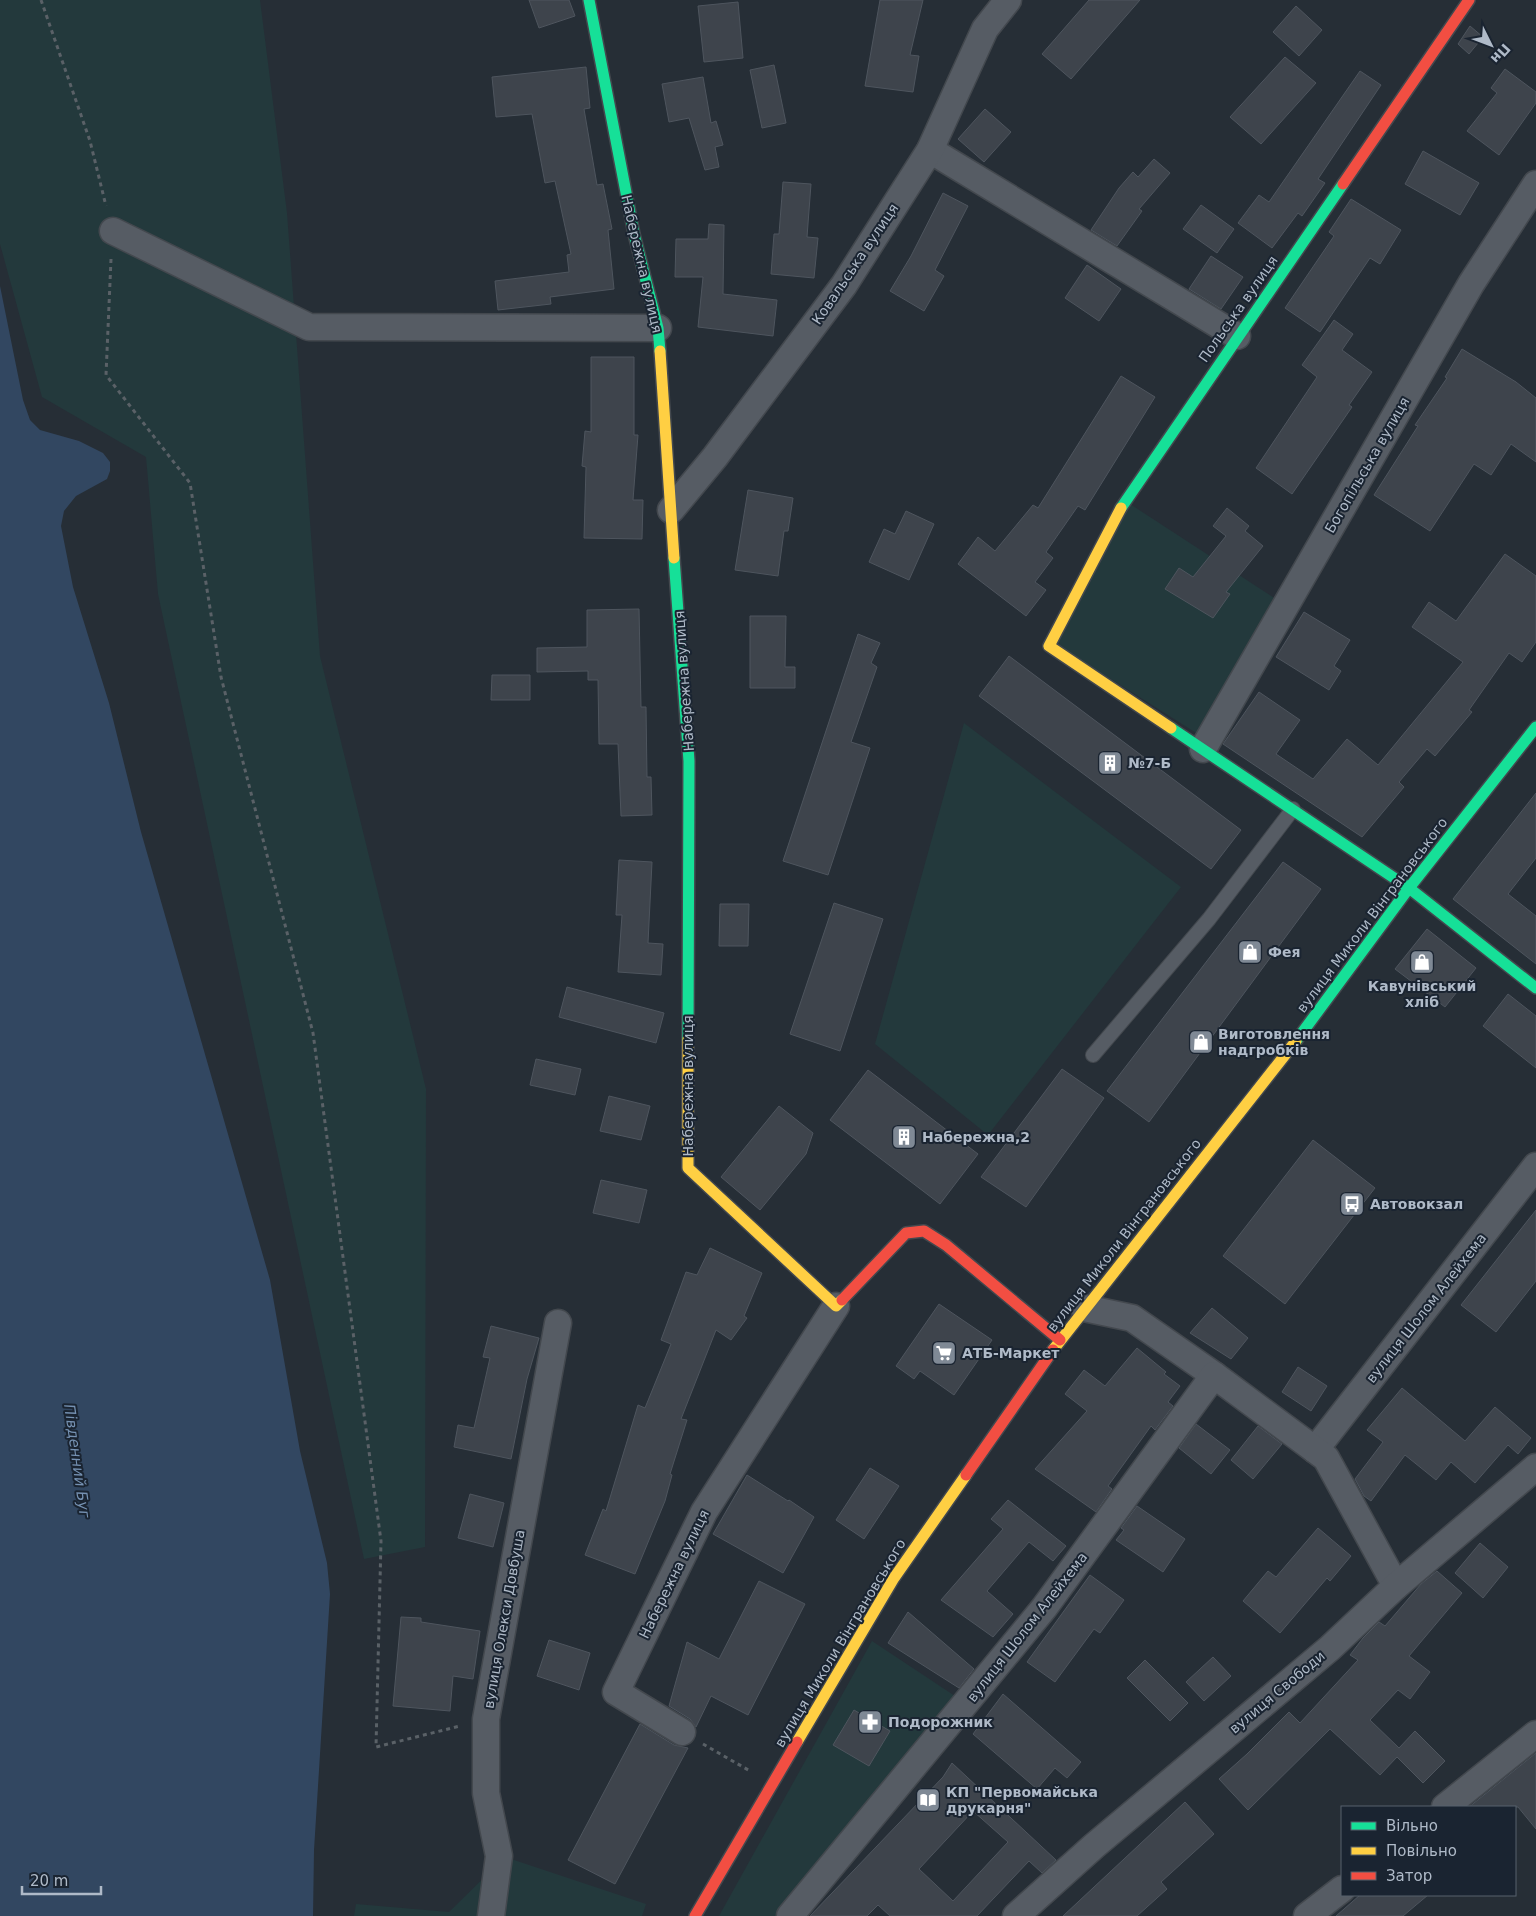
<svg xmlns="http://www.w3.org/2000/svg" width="1536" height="1916" viewBox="0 0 1536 1916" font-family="'DejaVu Sans',sans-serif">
<rect width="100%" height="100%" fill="#262e36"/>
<g fill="#23393c">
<path d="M0,0H260L287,213L320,656L426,1089L425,1547L364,1559L158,594L146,457L42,397L0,244Z"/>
<path d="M1130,504L1279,601L1201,736L1057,645Z"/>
<path d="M964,723L1181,887L988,1135L875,1044Z"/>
<path d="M872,1641L961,1700L781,1916H719Z"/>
<path d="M505,1857L646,1904L642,1916H354L356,1904L449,1912Z"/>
</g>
<path fill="#324761" d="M0,286L23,400L30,420L40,430L79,441L103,453L110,462V471L107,479L76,496L64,511L61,526L73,587L109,703L141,832L270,1280L300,1451L327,1563L330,1594L314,1850L313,1916H0Z"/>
<g fill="#3e444c" stroke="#4e555e" fill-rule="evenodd">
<path d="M529,0H569L575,16L539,28Z"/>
<path d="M880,0H923L910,55L919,56L913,92L865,86Z"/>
<path d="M1089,0H1140L1071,79L1042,54Z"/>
<path d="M738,2L743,58L704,62L698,6Z"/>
<path d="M1296,6L1322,30L1299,56L1273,32Z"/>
<path d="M1470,26L1483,37L1469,54L1458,44Z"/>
<path d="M1285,57L1316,83L1261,144L1230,117Z"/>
<path d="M774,65L786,123L762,128L750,70Z"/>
<path d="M586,67L590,108L584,109L597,185L603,184L612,229L608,230L614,289L550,297L551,304L498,310L495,281L569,272L567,255L571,254L555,181L545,183L532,114L496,117L492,77Z"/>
<path d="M1505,69L1536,92V103L1499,155L1467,131L1497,93L1491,88Z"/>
<path d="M1360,71L1381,85L1318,179L1325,183L1302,216L1298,213L1272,248L1238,223L1259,195L1269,202Z"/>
<path d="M703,77L711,123L716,121L723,145L715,147L719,167L705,170L689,118L669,122L662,84Z"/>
<path d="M985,109L1011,132L984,162L958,139Z"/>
<path d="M1423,151L1479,183L1460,215L1405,184Z"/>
<path d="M1154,159L1170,173L1139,209L1142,211L1117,246L1091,230L1119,188L1133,172L1138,177Z"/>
<path d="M783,182L811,184L807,237L818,238L814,278L771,274L774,234H779Z"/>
<path d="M943,193L968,206L935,270L944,276L924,311L890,291L911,256Z"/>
<path d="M1351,199L1401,230L1380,264L1370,258L1320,332L1285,308L1334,236L1329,232Z"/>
<path d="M1201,205L1234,229L1217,253L1183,229Z"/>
<path d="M709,224L724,225L723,294L777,300L773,336L698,327L703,277H675L676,239H708Z"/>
<path d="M1211,256L1243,277L1221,309L1189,289Z"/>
<path d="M1087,265L1121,289L1099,321L1065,298Z"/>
<path d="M1334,320L1353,334L1342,350L1372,372L1349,405L1352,407L1292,494L1256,468L1317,377L1302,365Z"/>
<path d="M1462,349L1516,382L1536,398V462L1511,444L1491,475L1474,464L1430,531L1374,495L1418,426L1415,425L1447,378L1445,377Z"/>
<path d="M591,357H634V435H638L633,500H643L642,539L584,538L586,467L582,466L585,431L591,432Z"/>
<path d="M1121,376L1155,397L1085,510L1078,506L1046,552L1053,558L1035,582L1046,590L1026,616L958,564L978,537L995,551L1033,505L1038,508Z"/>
<path d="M748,490L793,498L788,531H784L778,576L735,570Z"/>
<path d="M1227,508L1249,526L1245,531L1263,546L1226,592L1230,594L1213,618L1165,589L1179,568L1193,577L1226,536L1213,526Z"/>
<path d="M906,511L934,524L909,580L869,562L884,529L895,534Z"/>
<path d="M1505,554L1536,576V642L1522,662L1509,653L1469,710L1472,712L1435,756L1427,749L1399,782L1404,787L1362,837L1223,744L1259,692L1300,720L1276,754L1313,779L1347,739L1378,765L1463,662L1412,627L1429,602L1456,621Z"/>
<path d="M639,609L641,707H646L647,777H651L652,815L621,816L618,744H599L598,680H588V671L537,672V648L587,647V610Z"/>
<path d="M1304,612L1350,640L1334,666L1341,671L1329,690L1276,657Z"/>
<path d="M750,616H786L785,667H795V688H750Z"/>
<path d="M858,634L880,643L871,663L877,667L851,742L870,748L828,875L783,861Z"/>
<path d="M1009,656L1241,830L1211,869L979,696Z"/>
<path d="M492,675H530V700H491Z"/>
<path d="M1536,793V858L1508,894L1536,916V964L1453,899Z"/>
<path d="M619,860L652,862L648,943L663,944L661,975L618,972L622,915H616Z"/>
<path d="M1283,862L1321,889L1149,1122L1107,1091Z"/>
<path d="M834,903L883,919L840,1051L790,1034Z"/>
<path d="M720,904H749L748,946H719Z"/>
<path d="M1427,929L1476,968L1445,1007L1395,969Z"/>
<path d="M567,987L664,1013L656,1043L559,1017Z"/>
<path d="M1508,994L1536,1016V1068L1483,1026Z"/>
<path d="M536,1059L581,1069L575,1095L530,1085Z"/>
<path d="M1062,1069L1104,1098L1026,1207L981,1177Z"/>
<path d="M868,1070L978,1154L940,1204L830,1120Z"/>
<path d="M609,1096L650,1106L641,1140L600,1131Z"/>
<path d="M779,1106L813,1133L806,1154L760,1210L721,1177Z"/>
<path d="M1313,1140L1375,1188L1285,1304L1223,1256Z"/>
<path d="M601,1180L647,1190L639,1223L593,1213Z"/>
<path d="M1536,1210V1281L1496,1332L1461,1305Z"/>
<path d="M710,1248L762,1273L744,1316L747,1318L731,1340L716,1330L681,1419L687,1420L670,1474L672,1475L665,1501L635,1574L585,1555L603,1509L606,1511L638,1405L645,1408L671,1344L661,1340L686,1272L697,1275Z"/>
<path d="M939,1304L992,1340L954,1395L920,1371L914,1379L896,1366Z"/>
<path d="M1212,1308L1248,1338L1231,1359L1190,1333Z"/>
<path d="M491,1326L539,1338L527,1379L511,1459L454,1447L458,1425L474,1428L490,1358L483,1357Z"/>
<path d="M1137,1348L1166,1372L1164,1374L1180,1386L1168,1402L1173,1406L1155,1430L1151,1426L1108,1486L1112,1489L1096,1512L1035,1469L1087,1411L1065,1394L1084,1370L1105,1386Z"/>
<path d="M1298,1367L1327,1386L1311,1411L1282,1392Z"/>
<path d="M1402,1388L1465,1441L1495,1407L1531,1438L1518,1454L1508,1445L1475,1483L1451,1462L1436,1480L1405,1455L1371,1501L1364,1496L1355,1479L1383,1442L1367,1430Z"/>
<path d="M1196,1424L1230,1450L1211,1474L1179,1448Z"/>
<path d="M1258,1426L1282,1444L1253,1479L1231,1460Z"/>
<path d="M870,1468L899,1486L864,1539L836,1520Z"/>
<path d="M747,1475L788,1501L789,1500L814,1517L783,1573L713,1534Z"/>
<path d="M470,1494L504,1503L493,1547L458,1538Z"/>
<path d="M1008,1500L1066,1546L1053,1561L1029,1542L987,1591L1013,1614L993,1637L941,1600L1003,1529L991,1519Z"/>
<path d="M1137,1506L1185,1539L1163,1572L1116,1540L1124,1530L1121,1528Z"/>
<path d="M1318,1528L1351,1556L1330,1581L1327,1578L1280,1633L1243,1601L1268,1571L1276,1577Z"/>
<path d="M1480,1543L1508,1567L1483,1598L1455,1573Z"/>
<path d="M1437,1571L1462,1593L1409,1656L1430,1672L1410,1699L1398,1690L1370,1720L1399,1748L1415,1731L1445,1761L1423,1783L1397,1757L1380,1775L1330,1729L1248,1810L1219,1779L1247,1754L1289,1712L1300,1723L1358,1660L1350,1655L1363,1638L1379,1622L1385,1626L1421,1584Z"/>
<path d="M1090,1575L1124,1600L1100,1633L1094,1629L1055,1682L1027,1662Z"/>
<path d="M759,1581L805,1604L748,1715L711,1696L696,1727L690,1719L669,1706L687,1642L719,1659Z"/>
<path d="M908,1612L974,1669L959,1688L888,1643Z"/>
<path d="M401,1617L421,1618V1622L480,1631L473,1679L453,1676L450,1711L393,1706Z"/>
<path d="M549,1640L590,1653L579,1690L537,1676Z"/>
<path d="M1213,1657L1231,1676L1204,1701L1186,1682Z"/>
<path d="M1145,1660L1188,1703L1170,1721L1127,1678Z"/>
<path d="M1003,1694L1081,1762L1067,1778L1055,1768L1037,1789L973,1734Z"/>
<path d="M854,1710L890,1731L869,1766L833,1745Z"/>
<path d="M640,1724L674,1745L688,1748L615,1884L568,1860Z"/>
<path d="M1536,1753V1829L1518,1807H1469Z"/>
<path d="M952,1763L1056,1860L1042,1873L1029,1861L977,1916H890L878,1905L867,1916H810L943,1777ZM973,1811L1008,1842L953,1901L919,1869Z"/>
<path d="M1185,1802L1214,1834L1161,1882L1167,1889L1137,1916H1063Z"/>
<path d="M1360,1895H1428L1403,1916H1336Z"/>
</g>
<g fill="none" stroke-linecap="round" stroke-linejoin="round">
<defs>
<path id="lane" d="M1093,1055L1209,919L1293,809"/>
<g id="street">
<path d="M930,150L1237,336"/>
<path d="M113,231L309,327L658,328"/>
<path d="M671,510L715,457L844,285L930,150L985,29L1008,0"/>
<path d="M1203,749L1471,284L1536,184"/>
<path d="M1084,1308L1132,1318L1214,1375"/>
<path d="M1315,1450L1536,1166"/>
<path d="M682,1732L616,1692L704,1512L836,1306"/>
<path d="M1445,1807L1536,1734"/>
<path d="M491,1916L499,1856L486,1793V1719L558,1323"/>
<path d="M790,1916L1044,1608L1214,1375L1326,1458L1396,1586"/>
<path d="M1016,1916L1094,1846L1330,1648L1396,1586L1536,1467"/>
<path d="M1307,1916L1342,1889"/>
</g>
<g id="fast">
<path d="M589,0L634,234L658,328L660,351"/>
<path d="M1121,508L1343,184"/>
<path d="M674,558L689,761L688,1039"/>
<path d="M1171,728L1409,888L1536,988"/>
<path d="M1296,1041L1409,888L1536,727"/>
</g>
<g id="slow">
<path d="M660,351L674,558"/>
<path d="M1121,508L1049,646L1171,728"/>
<path d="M688,1039V1168L836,1306L842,1300"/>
<path d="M1053,1350L1296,1041"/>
<path d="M797,1742L894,1578L966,1475"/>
</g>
<g id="jam">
<path d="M1343,184L1469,0"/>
<path d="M842,1300L906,1233L924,1231L946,1245L1060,1340"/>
<path d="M966,1475L1053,1350"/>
<path d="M695,1916L797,1742"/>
</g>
</defs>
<use href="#lane" stroke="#43484e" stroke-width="16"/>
<use href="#street" stroke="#43484e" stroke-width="29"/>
<use href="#fast" stroke="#43484e" stroke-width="14"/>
<use href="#slow" stroke="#43484e" stroke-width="14"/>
<use href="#jam" stroke="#43484e" stroke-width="14"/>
<g stroke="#5a6167" stroke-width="3" stroke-dasharray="4 4" stroke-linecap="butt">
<path d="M41,0L90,141L106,206"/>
<path d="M111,259L106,375L190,483L221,677L313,1033L381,1541L376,1747L460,1726"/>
<path d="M703,1744L750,1771"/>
</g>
<use href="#lane" stroke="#565c64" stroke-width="14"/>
<use href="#street" stroke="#565c64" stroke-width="26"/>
<use href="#fast" stroke="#16e098" stroke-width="11"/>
<use href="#slow" stroke="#ffcf43" stroke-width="11"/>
<use href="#jam" stroke="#f24e42" stroke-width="11"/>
</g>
<defs>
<symbol id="building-square" viewBox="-11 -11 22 22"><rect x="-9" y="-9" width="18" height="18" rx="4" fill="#7f8995" stroke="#1a2431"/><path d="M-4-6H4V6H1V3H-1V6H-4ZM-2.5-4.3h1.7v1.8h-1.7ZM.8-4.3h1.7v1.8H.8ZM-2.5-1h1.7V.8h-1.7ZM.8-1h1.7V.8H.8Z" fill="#fff"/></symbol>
<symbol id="shop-square" viewBox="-11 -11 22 22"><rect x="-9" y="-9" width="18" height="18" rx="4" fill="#7f8995" stroke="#1a2431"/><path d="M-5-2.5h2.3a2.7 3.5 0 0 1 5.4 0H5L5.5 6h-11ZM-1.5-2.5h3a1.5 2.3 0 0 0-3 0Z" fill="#fff"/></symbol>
<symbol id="bus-square" viewBox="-11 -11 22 22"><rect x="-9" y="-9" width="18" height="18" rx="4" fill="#7f8995" stroke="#1a2431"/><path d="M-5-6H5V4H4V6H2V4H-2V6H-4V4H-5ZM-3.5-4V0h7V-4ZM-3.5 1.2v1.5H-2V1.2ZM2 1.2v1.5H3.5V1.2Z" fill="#fff"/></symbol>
<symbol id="supermarket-square" viewBox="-11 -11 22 22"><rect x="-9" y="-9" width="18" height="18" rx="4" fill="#7f8995" stroke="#1a2431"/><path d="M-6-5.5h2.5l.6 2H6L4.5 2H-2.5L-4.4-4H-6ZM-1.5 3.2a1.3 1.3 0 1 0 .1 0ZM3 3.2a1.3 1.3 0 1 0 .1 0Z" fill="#fff"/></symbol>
<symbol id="pharmacy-square" viewBox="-11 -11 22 22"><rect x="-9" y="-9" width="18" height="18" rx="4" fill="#7f8995" stroke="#1a2431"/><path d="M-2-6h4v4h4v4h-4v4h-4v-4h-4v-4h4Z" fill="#fff"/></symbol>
<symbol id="library-square" viewBox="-11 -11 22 22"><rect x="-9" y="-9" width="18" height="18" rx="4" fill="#7f8995" stroke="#1a2431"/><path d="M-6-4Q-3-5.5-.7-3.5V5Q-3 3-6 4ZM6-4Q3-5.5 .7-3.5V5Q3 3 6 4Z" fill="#fff"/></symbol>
</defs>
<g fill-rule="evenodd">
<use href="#building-square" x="1096" y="749" width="28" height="28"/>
<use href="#shop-square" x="1236" y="938" width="28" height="28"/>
<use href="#shop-square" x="1408" y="948" width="28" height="28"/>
<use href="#shop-square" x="1187" y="1028" width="28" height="28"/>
<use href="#building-square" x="890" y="1123" width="28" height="28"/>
<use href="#bus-square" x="1338" y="1190" width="28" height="28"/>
<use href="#supermarket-square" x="930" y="1339" width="28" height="28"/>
<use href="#pharmacy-square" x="856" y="1708" width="28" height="28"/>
<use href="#library-square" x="914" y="1786" width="28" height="28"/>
</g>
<g text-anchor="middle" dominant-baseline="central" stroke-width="4" stroke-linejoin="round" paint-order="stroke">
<g font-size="14" fill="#afbac8" stroke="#1a2431">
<text transform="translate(642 264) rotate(77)">Набережна вулиця</text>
<text transform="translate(855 264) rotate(-56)">Ковальська вулиця</text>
<text transform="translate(1238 309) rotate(-55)">Польська вулиця</text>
<text transform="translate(1367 465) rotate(-60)">Богопільська вулиця</text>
<text transform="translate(684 681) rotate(-94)">Набережна вулиця</text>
<text transform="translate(1372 915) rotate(-53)">вулиця Миколи Вінграновського</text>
<text transform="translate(688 1086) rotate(-90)">Набережна вулиця</text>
<text transform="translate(1124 1235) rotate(-52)">вулиця Миколи Вінграновського</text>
<text transform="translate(1426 1308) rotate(-52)">вулиця Шолом Алейхема</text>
<text transform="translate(674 1574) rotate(-64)">Набережна вулиця</text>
<text transform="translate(504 1619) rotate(-80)">вулиця Олекси Довбуша</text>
<text transform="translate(1027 1627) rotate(-52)">вулиця Шолом Алейхема</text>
<text transform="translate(840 1643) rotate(-59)">вулиця Миколи Вінграновського</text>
<text transform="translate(1277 1692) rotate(-40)">вулиця Свободи</text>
</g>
<g font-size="14" font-weight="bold" fill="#afbac8" stroke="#1a2431" text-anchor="start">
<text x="1128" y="763">№7-Б</text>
<text x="1268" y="952">Фея</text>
<text x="1422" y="986" text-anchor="middle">Кавунівський<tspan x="1422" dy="16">хліб</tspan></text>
<text x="1218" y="1034">Виготовлення<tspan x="1218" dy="16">надгробків</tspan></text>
<text x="922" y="1137">Набережна,2</text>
<text x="1370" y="1204">Автовокзал</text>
<text x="962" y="1353">АТБ-Маркет</text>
<text x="888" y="1722">Подорожник</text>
<text x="946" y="1792">КП "Первомайська<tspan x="946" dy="16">друкарня"</tspan></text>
</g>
<g font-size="15" font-style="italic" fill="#7591b2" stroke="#1a2431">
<text transform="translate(77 1461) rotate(82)">Південний Буг</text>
</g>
</g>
<rect x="1341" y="1806" width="175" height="90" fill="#1a2431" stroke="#56606d"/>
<rect x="1351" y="1822" width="25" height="8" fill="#16e098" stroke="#56606d"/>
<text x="1386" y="1831" font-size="15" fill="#afbac8">Вільно</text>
<rect x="1351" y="1847" width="25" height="8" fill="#ffcf43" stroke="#56606d"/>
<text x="1386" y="1856" font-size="15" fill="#afbac8">Повільно</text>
<rect x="1351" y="1872" width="25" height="8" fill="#f24e42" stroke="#56606d"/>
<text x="1386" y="1881" font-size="15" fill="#afbac8">Затор</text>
<g transform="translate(1491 45) rotate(132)" stroke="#1a2431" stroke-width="4" paint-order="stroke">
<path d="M0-4L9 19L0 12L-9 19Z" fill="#afbac8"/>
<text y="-8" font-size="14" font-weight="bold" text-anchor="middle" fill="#afbac8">Пн</text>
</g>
<path d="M22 1886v8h79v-8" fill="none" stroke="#afbac8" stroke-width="2.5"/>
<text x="30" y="1886" font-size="15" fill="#afbac8" stroke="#1a2431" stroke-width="4" paint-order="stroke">20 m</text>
</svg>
